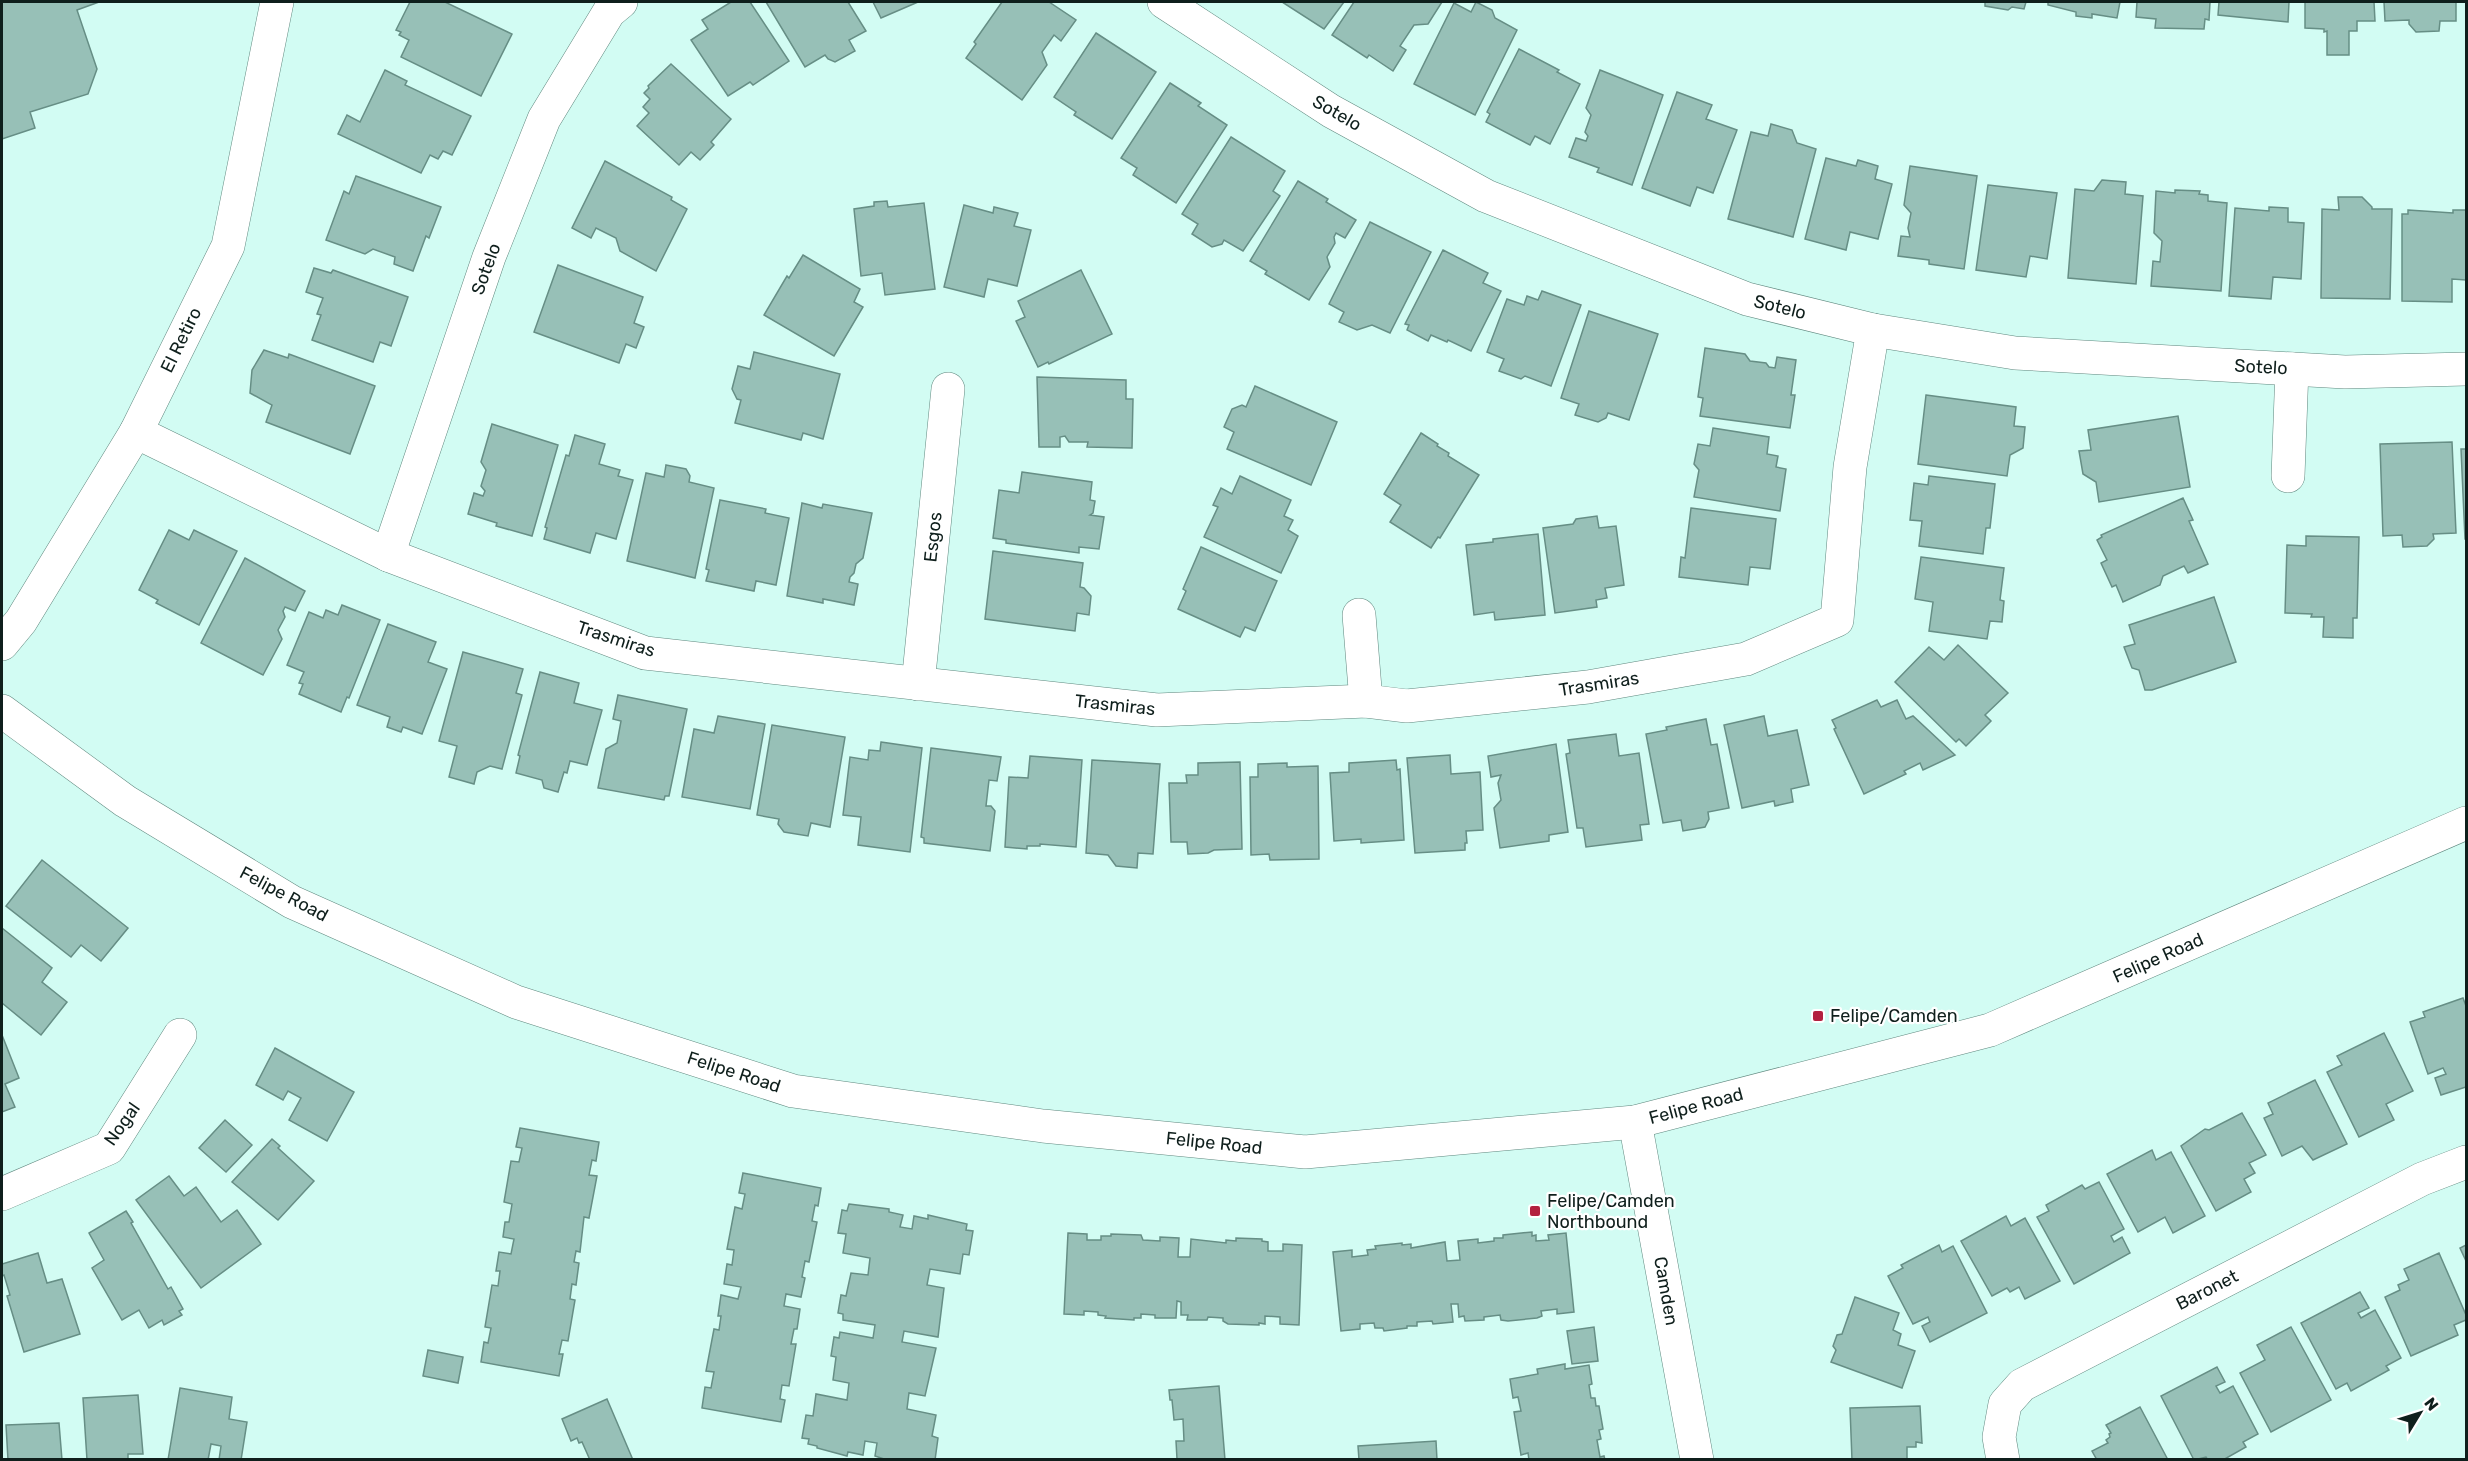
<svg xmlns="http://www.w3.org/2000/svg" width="2468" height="1461" viewBox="0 0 2468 1461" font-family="Rubik,sans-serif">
<rect width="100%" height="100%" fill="#d2fcf3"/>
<g fill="#97c0b7" stroke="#668e85" stroke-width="1.5">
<path d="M2,2H99L77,10L97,69L88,94L30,112L35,128L2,139Z"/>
<path d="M410,2H445L512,34L481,96L401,57L409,40L399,35L401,32L396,30Z"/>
<path d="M731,2H750L789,61L753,85L750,82L728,96L691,40L708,29L702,20Z"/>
<path d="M766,2H848L866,31L849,40L855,51L835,62L828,59L825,55L805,67Z"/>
<path d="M873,2H918L881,18Z"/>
<path d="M1002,2H1049L1076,20L1061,41L1054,35L1042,52L1047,65L1022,100L966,58L976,44L974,42Z"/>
<path d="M1282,2H1344L1324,29Z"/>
<path d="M1354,2H1442L1428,24L1414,25L1400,46L1406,50L1393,71L1369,55L1367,58L1332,35Z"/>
<path d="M1476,2L1492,10L1495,18L1517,30L1475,115L1414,84L1454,3L1471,12Z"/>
<path d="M1985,2H2026L2024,9L2012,7L2008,10L1985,6Z"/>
<path d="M2048,2H2120L2117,18L2092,14V18L2076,16V12L2048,5Z"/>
<path d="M2137,2H2210L2209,20L2205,19L2204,29L2155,28L2156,19L2136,17Z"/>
<path d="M2219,2H2289L2288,22L2218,15Z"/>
<path d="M2305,2H2374L2375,21H2357V31H2349V55H2327V31L2324,32V29L2305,28Z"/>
<path d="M2384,2H2456V21H2440L2439,31L2416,32L2409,24V20L2385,21Z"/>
<path d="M1096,33L1156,72L1112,139L1074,115L1076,112L1054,97Z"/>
<path d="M1519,49L1559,70L1557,72L1580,84L1550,144L1535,136L1530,145L1486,122L1490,114L1487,112Z"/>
<path d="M671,64L731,119L711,142L714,145L700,160L691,152L679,165L637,126L649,113L643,107L650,99L644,93L649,88L648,86Z"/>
<path d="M385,70L407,81L405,85L471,116L452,155L443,151L438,159L430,155L421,173L338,134L347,115L360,122Z"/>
<path d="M1600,70L1663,95L1632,185L1597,172L1599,168L1569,157L1576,138L1586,141L1588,136L1585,132L1591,115L1586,108Z"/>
<path d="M1170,83L1201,103L1198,106L1227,125L1176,203L1133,175L1137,168L1121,158Z"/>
<path d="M1677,92L1712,105L1706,119L1737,130L1713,193L1697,187L1690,206L1642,188Z"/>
<path d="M1771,124L1792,130L1797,143L1816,149L1793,237L1728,219L1751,132L1768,136Z"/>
<path d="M1231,137L1285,171L1273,191L1280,196L1243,251L1224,240L1222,244L1212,247L1192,234L1198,224L1182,214Z"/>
<path d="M1826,158L1856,166L1858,160L1878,166L1875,179L1892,184L1878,239L1850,232L1846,250L1805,239Z"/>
<path d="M605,161L672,197L671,200L687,209L656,271L620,251L616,238L596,228L591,238L572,228Z"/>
<path d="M1910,166L1977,176L1964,269L1929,264V260L1898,256L1901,236L1910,237L1908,228L1911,213L1904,205Z"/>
<path d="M356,176L441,207L429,238L426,236L413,271L394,264L395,257L373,249L365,254L326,240L344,191L349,194Z"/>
<path d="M2102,180L2126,182L2125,194L2143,196L2136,284L2068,278L2075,189L2094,191Z"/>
<path d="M1298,181L1328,199L1326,202L1356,220L1345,238L1336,233L1334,237L1335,243L1327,257L1330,267L1309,300L1265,274L1267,271L1250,261Z"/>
<path d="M1988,185L2057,193L2047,259L2030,256L2026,277L1976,270Z"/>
<path d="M2175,190L2200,191L2199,194L2208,195V201L2227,203L2221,291L2151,286L2153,261L2160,262L2162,241L2154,233L2156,191L2175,193Z"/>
<path d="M2338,197H2362L2372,207V209H2392L2390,299L2321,298L2322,209L2339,210Z"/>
<path d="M887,201L888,207L924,203L935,289L885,295L882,273L861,276L854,209L874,206V202Z"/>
<path d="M964,205L993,213L994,207L1018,213L1014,226L1031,230L1017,286L988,279L984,297L944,287Z"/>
<path d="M2269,207L2288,208V222L2304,223L2301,279L2273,277L2271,299L2229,296L2235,208L2269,211Z"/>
<path d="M2408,210L2453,213V210H2466V280L2452,279V302L2402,301V214H2408Z"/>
<path d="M1370,222L1431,252L1390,333L1372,325L1357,330L1339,322L1344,312L1329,304Z"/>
<path d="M1443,250L1488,273L1483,283L1501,291L1471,351L1448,340L1447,342L1431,335L1428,341L1407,330L1409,325L1405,324Z"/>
<path d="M803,255L860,289L854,302L863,307L834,356L764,315L787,276L789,278Z"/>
<path d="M558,265L643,297L634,323L644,327L636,348L626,344L619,363L534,332Z"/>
<path d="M314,268L331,273L333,270L408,297L391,346L380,342L373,362L312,340L321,315L317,314L323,298L306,292Z"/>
<path d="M1081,270L1112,334L1049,364L1048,362L1038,367L1016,321L1025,317L1018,301Z"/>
<path d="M1542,291L1581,305L1551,386L1525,376L1521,379L1499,371L1504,359L1487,352L1507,299L1524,305L1527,296L1538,300Z"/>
<path d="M1589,311L1658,334L1629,420L1608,413L1606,418L1598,422L1575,415L1579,404L1561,398Z"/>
<path d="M1705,348L1745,354L1750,361L1766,363L1769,367L1775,368L1777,357L1796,360L1791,395H1795L1790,428L1700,416L1703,398L1698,397Z"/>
<path d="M264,350L288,358L289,354L375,386L350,454L266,422L272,405L250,393L252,370Z"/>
<path d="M754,352L840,374L823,439L803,433L801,440L735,423L741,400L737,399L732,389L738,366L750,369Z"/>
<path d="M1037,377L1126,380V399H1133L1132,448L1087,447L1088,442H1069L1065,436L1060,437V447H1039Z"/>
<path d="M1255,386L1337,422L1311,485L1227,449L1234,432L1224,427L1232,409L1242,405L1246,407Z"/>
<path d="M1926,395L2016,407L2014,426L2025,427L2023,448L2010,455L2007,476L1918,464Z"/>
<path d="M2178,416L2190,487L2099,502L2096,482L2083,474L2079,451L2091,450L2088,430Z"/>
<path d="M492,424L558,445L532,536L496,526L497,523L468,514L474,493L483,496L485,491L481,486L486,470L481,462Z"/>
<path d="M1713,428L1769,437L1767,454L1778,456L1776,467L1786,469L1780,511L1694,497L1699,470L1694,464L1698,444L1710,446Z"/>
<path d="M1421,433L1438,444L1437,446L1449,453L1448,456L1479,475L1440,538L1438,537L1431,548L1390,522L1401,505L1384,494Z"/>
<path d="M575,435L605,444L599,464L620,470L618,476L633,480L616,539L596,533L590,553L544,539L547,528L545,527L566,455L569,456Z"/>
<path d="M2452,442L2456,533L2433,534L2434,539L2427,546L2403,547L2402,535L2383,536L2380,444Z"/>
<path d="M2461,449H2466V539H2465Z"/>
<path d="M666,465L686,469L690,476L689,482L714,488L695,578L627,561L646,473L664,477Z"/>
<path d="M1022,472L1092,482L1090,500L1095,501L1093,513L1090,515L1104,517L1099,549L1079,547V553L1006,543V540L993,538L999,490L1019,493Z"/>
<path d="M1240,476L1291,500L1284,516L1293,520L1288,530L1298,536L1281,573L1204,537L1218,507L1213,505L1221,488L1232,494Z"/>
<path d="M1929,476L1995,484L1990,528H1986L1983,554L1919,546L1922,521L1910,520L1914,483L1928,485Z"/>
<path d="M2183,498L2193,520L2189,521L2208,564L2188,573L2184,566L2163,576L2160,585L2123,602L2116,585L2112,587L2101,563L2107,560L2097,540L2102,537L2101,535Z"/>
<path d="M720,500L766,509L765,513L789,518L776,585L756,581L754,591L706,581L709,570L706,569Z"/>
<path d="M802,503L822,508L823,504L872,513L863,558L856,564L854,573L850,577L849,582L858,584L854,605L823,599V603L787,596Z"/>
<path d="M1691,508L1776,519L1770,569L1750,567L1748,585L1679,577L1681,557L1685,558Z"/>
<path d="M1597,516L1599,528L1616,526L1624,585L1605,588L1607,598L1596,600L1597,607L1555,613L1543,528L1573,524L1576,519Z"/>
<path d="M169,530L189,540L194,530L237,551L199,625L156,603L158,600L139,590Z"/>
<path d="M1538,534L1545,615L1495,620L1494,612L1474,615L1466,545L1493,542V539Z"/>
<path d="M2306,536L2359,537L2357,618H2353V638L2323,637L2324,617H2311L2312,614L2285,613L2287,545L2306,546Z"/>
<path d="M1201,547L1277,581L1255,631L1245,627L1240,637L1178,609L1186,591L1183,589Z"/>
<path d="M993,551L1083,563L1080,587L1084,588L1091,596L1089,615L1077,613L1075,631L985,619Z"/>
<path d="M1921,557L2004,568L2000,600L2004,601L2002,622L1990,621L1987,639L1929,631L1933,602L1915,599Z"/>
<path d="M245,558L305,591L295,611L285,607L283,611L285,617L278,630L282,639L263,675L201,643Z"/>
<path d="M2214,597L2236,662L2152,690H2145L2139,670L2132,668L2124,647L2135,644L2129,625Z"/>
<path d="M342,605L380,620L349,698L347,697L341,712L299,694L303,684L299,683L304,672L287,665L309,612L323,618L326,610L338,615Z"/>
<path d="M388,624L436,642L428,662L447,669L422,734L403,727L401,732L387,727L390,717L357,705Z"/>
<path d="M1958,645L2008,693L1985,715L1991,721L1966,746L1959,739L1956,742L1895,682L1929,647L1944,660Z"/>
<path d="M463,652L523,669L516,693L522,695L502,769L490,766L477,772L474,784L449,777L457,746L439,741Z"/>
<path d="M540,672L579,683L574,703L602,710L587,765L570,761L567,773L564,772L558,792L544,788L542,780L516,773L520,756L518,755Z"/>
<path d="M618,695L687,709L669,796H665L664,800L598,788L606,749L617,743L621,721L613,719Z"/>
<path d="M1877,700L1881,707L1897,700L1906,719L1913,716L1955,755L1923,770L1920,763L1904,771L1906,774L1864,794L1834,729L1836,728L1832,720Z"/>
<path d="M718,716L765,724L750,809L682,797L694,729L714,733Z"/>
<path d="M1764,716L1768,736L1797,730L1809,785L1791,789L1793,802L1775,806L1774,801L1742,808L1724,725Z"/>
<path d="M1706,719L1711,745L1717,744L1729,808L1708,812L1709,819L1705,827L1683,831L1681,820L1663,823L1646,734L1667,730L1666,727Z"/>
<path d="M772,725L845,737L830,827L811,823L808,836L784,832L778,824L779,819L757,815Z"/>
<path d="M1616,734L1619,756L1639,753L1649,824L1640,825L1642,840L1586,847L1583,828H1577L1566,754L1570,753L1568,740Z"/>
<path d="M881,742L922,748L910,852L858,845L861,817L843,815L850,757L868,760L869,750L880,751Z"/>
<path d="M1556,744L1568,832L1549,835V841L1500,848L1494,808L1501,800L1498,783L1501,775L1491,777L1488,756Z"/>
<path d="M931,748L1001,757L997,781L989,780L986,806H991L995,811L990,851L924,843V838L921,837Z"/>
<path d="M1450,755L1451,774L1480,772L1483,830L1466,831L1467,843H1465V850L1415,853L1407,758Z"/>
<path d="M1030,756L1082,760L1076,847L1040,844V846H1027V849L1005,847L1009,777L1028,778Z"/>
<path d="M1092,760L1160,764L1153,854L1138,853L1137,868L1116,866L1108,855L1086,853Z"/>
<path d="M1396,760L1397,770L1400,769L1404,840L1361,843V839L1334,841L1330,773L1349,772V763Z"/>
<path d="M1240,762L1242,849L1214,850L1208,853L1188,854L1187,842H1171L1169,783H1187L1186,775H1198V763Z"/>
<path d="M1287,763V767L1318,766L1319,859L1270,860L1269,854L1251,855L1250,777H1258V764Z"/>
<path d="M42,860L128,928L101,961L81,945L71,957L6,906Z"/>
<path d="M2,928L52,968L42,982L67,1002L41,1035L2,1003Z"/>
<path d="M2463,998L2466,1006V1087L2441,1095L2435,1078L2446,1074L2443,1068L2428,1074L2410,1022L2425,1017L2423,1012Z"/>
<path d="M2384,1033L2413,1091L2386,1104L2394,1120L2359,1137L2327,1072L2342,1065L2337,1056Z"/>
<path d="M2,1035L19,1078L5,1084L15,1107L2,1112Z"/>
<path d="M275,1048L354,1092L327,1141L289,1120L301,1098L288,1091L283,1100L256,1085Z"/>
<path d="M2315,1080L2347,1144L2313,1160L2302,1146L2282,1156L2264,1118L2273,1114L2268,1103Z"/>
<path d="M2242,1113L2266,1155L2249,1163L2255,1173L2244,1179L2251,1192L2216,1211L2181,1146L2205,1129L2209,1130Z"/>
<path d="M225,1120L252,1145L226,1172L199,1148Z"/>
<path d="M520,1128L599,1142L596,1161L592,1160L589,1175L597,1176L589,1218L584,1217L580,1252L576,1251L574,1262L579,1263L576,1285L572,1284L570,1299L575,1300L568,1341L562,1340L559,1354H563L559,1376L481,1362L484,1342L488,1343L491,1328L485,1327L492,1285L498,1286L500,1271H496L499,1252L511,1254L514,1239L503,1237L505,1222H509L512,1204L504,1202L511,1161L519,1162L522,1148L516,1147Z"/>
<path d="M272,1139L280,1146L278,1148L314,1181L278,1220L232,1182Z"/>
<path d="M2152,1150L2156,1160L2171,1152L2205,1216L2173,1233L2165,1217L2138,1232L2107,1174Z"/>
<path d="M743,1173L821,1188L818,1206L815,1205L812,1221L817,1222L809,1262L805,1261L802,1277L805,1278L801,1297L786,1294L784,1306L800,1309L797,1329H794L791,1344H796L789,1386L782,1385L780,1399L785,1400L781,1422L702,1408L705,1387L711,1388L714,1372L706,1371L714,1329L719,1330L721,1316H718L721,1295L738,1299L741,1287L724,1284L727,1264L732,1265L734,1250L727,1249L735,1207L742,1209L745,1194L739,1193Z"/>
<path d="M169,1176L184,1196L196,1187L221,1222L237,1210L261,1244L201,1288L136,1200Z"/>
<path d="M2099,1182L2124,1229L2111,1236L2114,1242L2122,1237L2130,1253L2074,1284L2037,1217L2049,1211L2046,1205L2082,1185L2085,1189Z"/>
<path d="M849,1204L889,1209V1212L903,1215L900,1227L912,1229L914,1216L928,1219V1215L967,1224L966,1230L973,1231L969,1255L963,1254L960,1274L930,1269L927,1285L944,1288L938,1337L904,1331L902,1342L936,1348L925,1396L909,1393L907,1409L936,1415L932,1436L938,1438L935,1460H887L875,1456L877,1443L865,1441L863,1455L848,1452L847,1456L817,1448V1446L808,1444L809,1439L802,1438L806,1415L813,1416L816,1394L847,1400L849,1383L833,1380L836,1357L831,1356L834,1337L839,1338L840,1332L873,1338L875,1325L843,1320V1314L838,1313L841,1295L846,1296L851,1273L868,1275L870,1258L843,1253L846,1234L838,1233L842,1210L847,1211Z"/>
<path d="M126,1211L133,1222L131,1223L168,1289L171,1287L183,1309L179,1311L182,1315L164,1325L162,1320L149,1328L139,1310L122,1320L92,1268L104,1260L89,1233Z"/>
<path d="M2006,1216L2011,1226L2025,1218L2060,1281L2025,1299L2019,1287L2010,1292L2007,1288L1992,1296L1961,1241Z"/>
<path d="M1532,1232V1236L1536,1235V1241L1549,1240L1548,1235L1566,1233L1574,1312L1557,1314V1309L1541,1311L1542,1316L1537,1318L1508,1321L1501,1320L1500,1315L1484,1317V1320L1465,1321L1464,1316L1459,1317L1458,1304H1451L1453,1322L1433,1324L1432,1321L1417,1322V1326H1407V1328L1384,1331L1383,1328H1375L1374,1323L1360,1324V1329L1341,1331L1333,1252L1352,1250V1257L1368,1255L1367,1250L1376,1249L1375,1246L1402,1243V1245L1411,1244V1248L1445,1242L1447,1261L1460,1260L1458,1241L1478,1239V1243L1494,1241V1238H1503V1235Z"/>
<path d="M1068,1233L1087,1234V1240H1101V1236H1111V1234L1141,1235L1143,1240L1160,1241V1237L1179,1238L1178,1257H1190L1191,1239L1226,1243V1240L1236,1241V1238L1262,1239V1241L1268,1242V1251H1283V1244L1302,1245L1299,1325L1280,1324V1317L1265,1316V1324L1259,1323V1325L1228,1324L1223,1321V1318L1208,1317L1207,1320H1187L1188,1315H1181V1302L1177,1301L1176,1318H1155V1315L1141,1314V1318H1134V1320L1105,1318L1106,1316L1098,1315V1312L1084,1311V1315L1064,1314Z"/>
<path d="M1939,1245L1942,1252L1953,1246L1987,1313L1930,1342L1922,1326L1930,1322L1928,1317L1913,1324L1888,1276L1903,1268L1901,1265Z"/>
<path d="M2466,1245V1261L2460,1248Z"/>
<path d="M38,1253L47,1283L62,1279L80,1334L24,1352L7,1296L10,1295L4,1275L2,1276V1264Z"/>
<path d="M2439,1253L2466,1315V1320L2454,1325L2458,1335L2411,1356L2385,1297L2400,1290L2398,1285L2409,1280L2404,1269Z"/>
<path d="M2360,1292L2369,1308L2358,1313L2361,1318L2375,1310L2401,1358L2386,1366L2389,1370L2351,1391L2347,1383L2336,1389L2301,1323Z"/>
<path d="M1855,1297L1899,1313L1893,1330L1901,1334L1898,1345L1915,1351L1902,1388L1831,1362L1836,1350L1833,1346L1837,1335L1842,1334Z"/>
<path d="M1594,1327L1598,1361L1572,1364L1567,1331Z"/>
<path d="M2291,1327L2331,1400L2271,1432L2240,1373L2265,1360L2257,1345Z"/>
<path d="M428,1350L463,1357L458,1383L423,1376Z"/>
<path d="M1565,1364V1369L1589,1365L1592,1384L1589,1385L1591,1398H1595L1596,1406H1599L1603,1429L1599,1430L1601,1439L1597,1440L1600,1457L1604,1456L1605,1460H1529L1528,1453L1521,1455L1514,1412L1521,1411L1518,1397L1513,1398L1510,1379L1538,1374L1537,1369Z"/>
<path d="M2217,1367L2225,1382L2216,1386L2220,1393L2233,1386L2258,1434L2243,1442L2246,1447L2223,1460H2208L2206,1457L2194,1460L2161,1396Z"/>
<path d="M1219,1386L1225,1460H1175L1177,1459L1176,1441H1184L1183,1419L1174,1420L1172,1400H1170L1169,1390Z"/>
<path d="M180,1388L232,1397L229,1419L247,1422L241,1460H219L221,1446L211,1444L208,1460H168Z"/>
<path d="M138,1395L143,1454H128V1460H87L83,1398Z"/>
<path d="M607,1399L633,1460H590L582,1442L579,1443L577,1438L571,1441L562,1419Z"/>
<path d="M1920,1406L1922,1443L1916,1442V1447H1907V1460H1852L1850,1408Z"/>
<path d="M2140,1407L2168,1460H2097L2092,1451L2108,1443L2106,1440L2110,1437L2109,1434L2111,1433L2106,1425Z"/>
<path d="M59,1423L62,1460H8L6,1425Z"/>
<path d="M1436,1441L1437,1460H1359L1358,1446Z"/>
</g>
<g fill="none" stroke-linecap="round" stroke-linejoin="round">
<defs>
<g id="minor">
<path d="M1164,2L1331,111L1486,196L1747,299L1873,330L2015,353L2345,372L2466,369"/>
<path d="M136,432L388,555L645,653L1157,710L1366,701L1407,706L1588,687L1746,659L1837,620L1850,467L1873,330"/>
<path d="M2288,476L2292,369"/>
<path d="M388,555L489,257L544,119L609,12L621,2"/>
<path d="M1359,615L1366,701"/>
<path d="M2,644L21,621L136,432L228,246L277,2"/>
<path d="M918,684L948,389"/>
<path d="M2,1194L109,1148L180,1035"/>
<path d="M2003,1460L1999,1437L2005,1404L2022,1385L2422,1179L2466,1162"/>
</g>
<path id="tertiary" d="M1635,1122L1697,1460"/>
<path id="secondary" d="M2,711L125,801L292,902L516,1002L793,1091L1043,1126L1305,1152L1635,1122L1990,1030L2466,823"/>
</defs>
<use href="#minor" stroke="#60887f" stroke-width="34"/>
<use href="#tertiary" stroke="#60887f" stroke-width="34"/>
<use href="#secondary" stroke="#60887f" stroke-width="34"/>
<use href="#minor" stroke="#fff" stroke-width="33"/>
<use href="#tertiary" stroke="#fff" stroke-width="33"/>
<use href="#secondary" stroke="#fff" stroke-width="33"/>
</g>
<g fill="#b3213f" stroke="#fff" stroke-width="2">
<rect x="1812" y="1010" width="12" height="12" rx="3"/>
<rect x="1529" y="1205" width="12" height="12" rx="3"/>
</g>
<g text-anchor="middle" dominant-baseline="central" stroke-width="4.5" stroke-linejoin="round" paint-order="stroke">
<g font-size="18" fill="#0f1f1c" stroke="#fff">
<text transform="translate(1337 113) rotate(30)">Sotelo</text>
<text transform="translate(486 269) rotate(-70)">Sotelo</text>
<text transform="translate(1780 307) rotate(14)">Sotelo</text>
<text transform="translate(181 340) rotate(-64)">El Retiro</text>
<text transform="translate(2261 367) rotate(3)">Sotelo</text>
<text transform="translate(933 537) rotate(-84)">Esgos</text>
<text transform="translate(616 639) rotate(18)">Trasmiras</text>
<text transform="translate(1599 684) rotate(-9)">Trasmiras</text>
<text transform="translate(1115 705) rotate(6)">Trasmiras</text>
<text transform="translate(284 894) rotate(28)">Felipe Road</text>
<text transform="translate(2158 958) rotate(-24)">Felipe Road</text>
<text transform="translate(734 1072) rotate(18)">Felipe Road</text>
<text transform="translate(1696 1106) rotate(-15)">Felipe Road</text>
<text transform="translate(122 1124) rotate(-55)">Nogal</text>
<text transform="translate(1214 1143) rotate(6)">Felipe Road</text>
<text transform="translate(2207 1290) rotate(-27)">Baronet</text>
<text transform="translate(1666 1291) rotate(80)">Camden</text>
</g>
<g font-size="18" fill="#0f1f1c" stroke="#fff" text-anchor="start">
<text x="1830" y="1016">Felipe/Camden</text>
<text x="1547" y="1201">Felipe/Camden<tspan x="1547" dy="21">Northbound</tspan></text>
</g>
</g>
<rect width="2468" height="1461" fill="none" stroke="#0f1f1c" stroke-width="6"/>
<g transform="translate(2420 1413) rotate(52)" stroke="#ffffff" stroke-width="4.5" paint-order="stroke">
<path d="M0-4.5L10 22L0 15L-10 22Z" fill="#0f1f1c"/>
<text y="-9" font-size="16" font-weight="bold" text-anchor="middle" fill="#0f1f1c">N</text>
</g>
</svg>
